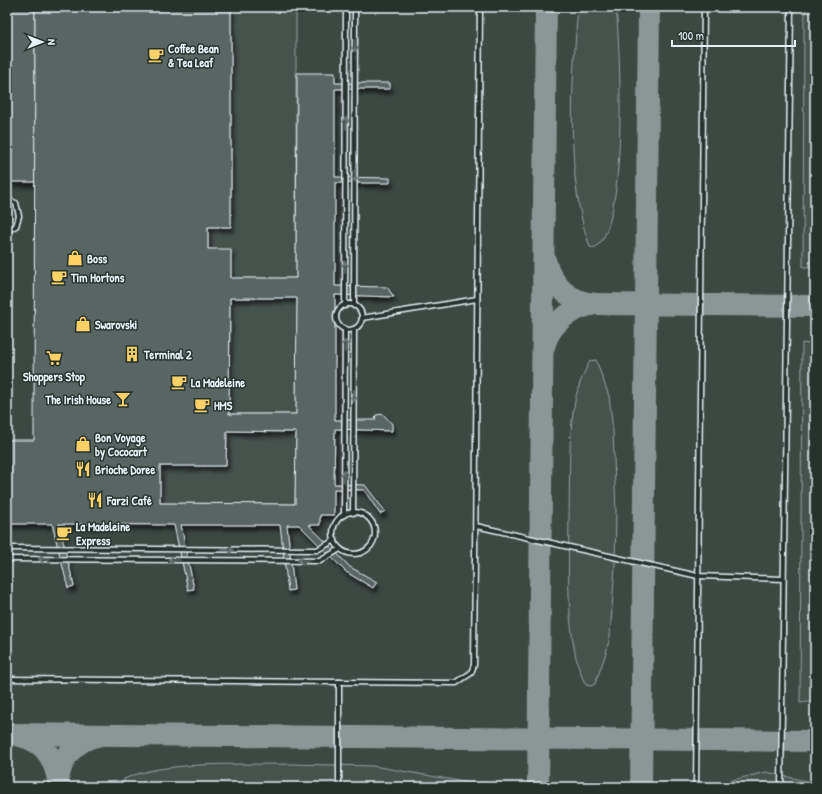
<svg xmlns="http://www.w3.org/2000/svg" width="822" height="794" viewBox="0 0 822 794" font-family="'Patrick Hand',sans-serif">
<defs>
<filter id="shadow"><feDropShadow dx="2.5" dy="4.5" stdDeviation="2" flood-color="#0009"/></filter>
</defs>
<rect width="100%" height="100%" fill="#2e3b35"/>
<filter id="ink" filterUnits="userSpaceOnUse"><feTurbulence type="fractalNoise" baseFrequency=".025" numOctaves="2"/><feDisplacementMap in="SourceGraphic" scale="8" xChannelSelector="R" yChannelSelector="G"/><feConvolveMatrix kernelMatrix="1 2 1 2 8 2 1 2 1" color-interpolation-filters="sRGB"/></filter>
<g filter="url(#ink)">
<rect fill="#3b4843" x="7" y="7" width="808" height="780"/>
<g fill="#45524e" stroke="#96a2a3">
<path d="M231,7H296V278H231V250L208,249V227H231Z"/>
<path d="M578,7H616C620,45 629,231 594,248L590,247C565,180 572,78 578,7Z"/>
<path d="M806,7H815V267H803L804,22Z"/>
<path d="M230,298H297L296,414H229Z"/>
<path d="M802,343L815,345V701L800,703Z"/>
<path d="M596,360L609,396L613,430L616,513L615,566L610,636L606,653L595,684L591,686L586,685C564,646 569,559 569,513C570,476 568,437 575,401C578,386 583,374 590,361Z"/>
<path d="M227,431L296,432L295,504L160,503V466H226Z"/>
<path d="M291,764L373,766L477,784V787H129L124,785V779C164,760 245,765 291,764Z"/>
<path d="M766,772L815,783V787H704Z"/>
</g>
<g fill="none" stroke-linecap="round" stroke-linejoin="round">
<g stroke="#8b9696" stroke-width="22">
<path d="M596,304L815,306"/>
<path d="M544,347C550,322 572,308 596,304C570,302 552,286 545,260"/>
<path d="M7,734L815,741"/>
<path d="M20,736C47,742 56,762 59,787"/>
<path d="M58,782C60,759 74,741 97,736"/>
<path d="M538,787L546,7"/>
<path d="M641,787L649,7"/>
</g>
</g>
<g fill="#596563" stroke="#e8f1f8" fill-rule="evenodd" filter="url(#shadow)">
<rect x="7" y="7" width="28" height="175"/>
<path d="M35,7H231V227H208V249H231V278H296L297,73H335V83H390V89H335V177L390,178V183H335V286L387,287L394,297L335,295V420H375L376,415L383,414L392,424V431L335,429L334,484L365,485L385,511L380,514L364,490L334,489V515H320V525H309L350,567L377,582L373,588L346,572L299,525H287L294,590L288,591L280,525H181L194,589L188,590L174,525L59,524L74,586L68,588L52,524H7V440H34ZM230,298H297L296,414H229ZM227,431L296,432L295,504L160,503V466H226Z"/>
</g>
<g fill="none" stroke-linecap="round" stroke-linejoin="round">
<defs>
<g id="lane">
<path d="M7,200L16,203L19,216L16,226L7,231"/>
<circle cx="349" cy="317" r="13"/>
<path d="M345,306L346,7"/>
<path d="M354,306L355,7"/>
<path d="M362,318L477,299"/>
<circle cx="354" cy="533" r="21"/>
<path d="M353,513L354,329"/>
<path d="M344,515L345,329"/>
<path d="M476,526L698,576L783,579"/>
<path d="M7,548L317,550L335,540"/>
<path d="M7,559L320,561L340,549"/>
<path d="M7,679L456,683L471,673L474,665L480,7"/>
<path d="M339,787V682"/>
<path d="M696,787L704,7"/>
<path d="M781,787L791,7"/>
</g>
</defs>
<use href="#lane" stroke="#e8f1f8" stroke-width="7"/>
<use href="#lane" stroke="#26332d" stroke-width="4"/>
</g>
<defs><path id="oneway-shaft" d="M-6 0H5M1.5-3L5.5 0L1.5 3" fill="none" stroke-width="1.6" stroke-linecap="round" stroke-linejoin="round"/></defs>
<g stroke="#6a7674">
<use href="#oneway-shaft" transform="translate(355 46) rotate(90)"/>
<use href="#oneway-shaft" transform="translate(346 123) rotate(-90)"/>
<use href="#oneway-shaft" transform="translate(355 176) rotate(90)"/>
<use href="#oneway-shaft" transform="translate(345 267) rotate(-90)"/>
<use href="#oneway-shaft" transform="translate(345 346) rotate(-90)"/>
<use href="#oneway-shaft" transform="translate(354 396) rotate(90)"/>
<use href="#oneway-shaft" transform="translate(344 476) rotate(-90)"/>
<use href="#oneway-shaft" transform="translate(228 550)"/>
<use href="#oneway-shaft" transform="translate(44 559) rotate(-180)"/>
<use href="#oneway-shaft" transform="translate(174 560) rotate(-180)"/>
<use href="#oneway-shaft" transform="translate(304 561) rotate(-180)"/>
</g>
</g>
<defs>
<symbol id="cafe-bare" viewBox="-9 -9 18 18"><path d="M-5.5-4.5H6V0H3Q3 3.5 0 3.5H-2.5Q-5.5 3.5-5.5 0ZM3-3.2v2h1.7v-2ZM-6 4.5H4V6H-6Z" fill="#ffd166" stroke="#26332d" stroke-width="2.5" paint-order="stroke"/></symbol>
<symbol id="shop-bare" viewBox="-9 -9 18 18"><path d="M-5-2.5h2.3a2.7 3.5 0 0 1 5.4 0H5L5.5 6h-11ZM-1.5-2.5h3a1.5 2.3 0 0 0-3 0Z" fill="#ffd166" stroke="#26332d" stroke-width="2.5" paint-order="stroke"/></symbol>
<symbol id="building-bare" viewBox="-9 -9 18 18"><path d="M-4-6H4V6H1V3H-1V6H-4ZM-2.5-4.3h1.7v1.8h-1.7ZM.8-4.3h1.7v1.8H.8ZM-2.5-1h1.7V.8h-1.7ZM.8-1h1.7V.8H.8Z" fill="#ffd166" stroke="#26332d" stroke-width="2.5" paint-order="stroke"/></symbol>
<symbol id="supermarket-bare" viewBox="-9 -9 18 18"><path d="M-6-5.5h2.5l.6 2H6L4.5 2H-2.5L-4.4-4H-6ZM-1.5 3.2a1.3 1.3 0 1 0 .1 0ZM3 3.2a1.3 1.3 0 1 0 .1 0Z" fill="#ffd166" stroke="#26332d" stroke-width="2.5" paint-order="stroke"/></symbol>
<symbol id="bar-bare" viewBox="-9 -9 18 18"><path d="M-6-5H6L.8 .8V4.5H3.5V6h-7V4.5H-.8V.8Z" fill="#ffd166" stroke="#26332d" stroke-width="2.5" paint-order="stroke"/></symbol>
<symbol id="restaurant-bare" viewBox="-9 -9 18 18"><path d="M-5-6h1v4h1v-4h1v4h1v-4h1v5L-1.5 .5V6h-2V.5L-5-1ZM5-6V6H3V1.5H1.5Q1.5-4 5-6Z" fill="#ffd166" stroke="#26332d" stroke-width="2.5" paint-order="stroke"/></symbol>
</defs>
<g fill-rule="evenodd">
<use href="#cafe-bare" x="145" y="44" width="22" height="22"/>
<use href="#shop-bare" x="64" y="247" width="22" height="22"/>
<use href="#cafe-bare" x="48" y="266" width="22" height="22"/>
<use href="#shop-bare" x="72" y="313" width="22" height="22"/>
<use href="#building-bare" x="121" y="343" width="22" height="22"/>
<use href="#supermarket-bare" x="43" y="347" width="22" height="22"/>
<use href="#cafe-bare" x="168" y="371" width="22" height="22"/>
<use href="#bar-bare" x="112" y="388" width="22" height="22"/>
<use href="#cafe-bare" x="191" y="394" width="22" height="22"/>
<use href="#shop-bare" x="72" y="433" width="22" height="22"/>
<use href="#restaurant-bare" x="72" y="458" width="22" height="22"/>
<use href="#restaurant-bare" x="84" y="489" width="22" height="22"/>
<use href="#cafe-bare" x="53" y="522" width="22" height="22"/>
</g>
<g text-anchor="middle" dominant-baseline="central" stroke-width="3" stroke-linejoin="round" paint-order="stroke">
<g font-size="12" font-weight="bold" fill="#e8f1f8" stroke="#26332d" text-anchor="start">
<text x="168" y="48">Coffee Bean<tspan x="168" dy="14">&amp; Tea Leaf</tspan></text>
<text x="87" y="258">Boss</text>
<text x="71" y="277">Tim Hortons</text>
<text x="95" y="324">Swarovski</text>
<text x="144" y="354">Terminal 2</text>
<text x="54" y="376" text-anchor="middle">Shoppers Stop</text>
<text x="191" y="382">La Madeleine</text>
<text x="111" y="399" text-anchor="end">The Irish House</text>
<text x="214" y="405">HMS</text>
<text x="95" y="437">Bon Voyage<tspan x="95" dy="14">by Cococart</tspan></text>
<text x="95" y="469">Brioche Doree</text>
<text x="107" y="500">Farzi Café</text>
<text x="76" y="526">La Madeleine<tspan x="76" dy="14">Express</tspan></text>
</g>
</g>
<rect width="822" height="794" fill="none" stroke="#26332d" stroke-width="24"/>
<rect x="12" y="12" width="798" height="770" fill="none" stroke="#e8f1f8" stroke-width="1.5" filter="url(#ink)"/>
<g transform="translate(42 42) rotate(90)" stroke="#26332d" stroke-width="3" paint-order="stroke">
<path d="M0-3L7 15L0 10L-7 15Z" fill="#e8f1f8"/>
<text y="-6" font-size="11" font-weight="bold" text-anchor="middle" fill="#e8f1f8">N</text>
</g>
<path d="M672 40v6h123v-6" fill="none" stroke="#e8f1f8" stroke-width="2"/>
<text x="678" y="40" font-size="12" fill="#e8f1f8" stroke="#26332d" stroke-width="3" paint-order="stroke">100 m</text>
</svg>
